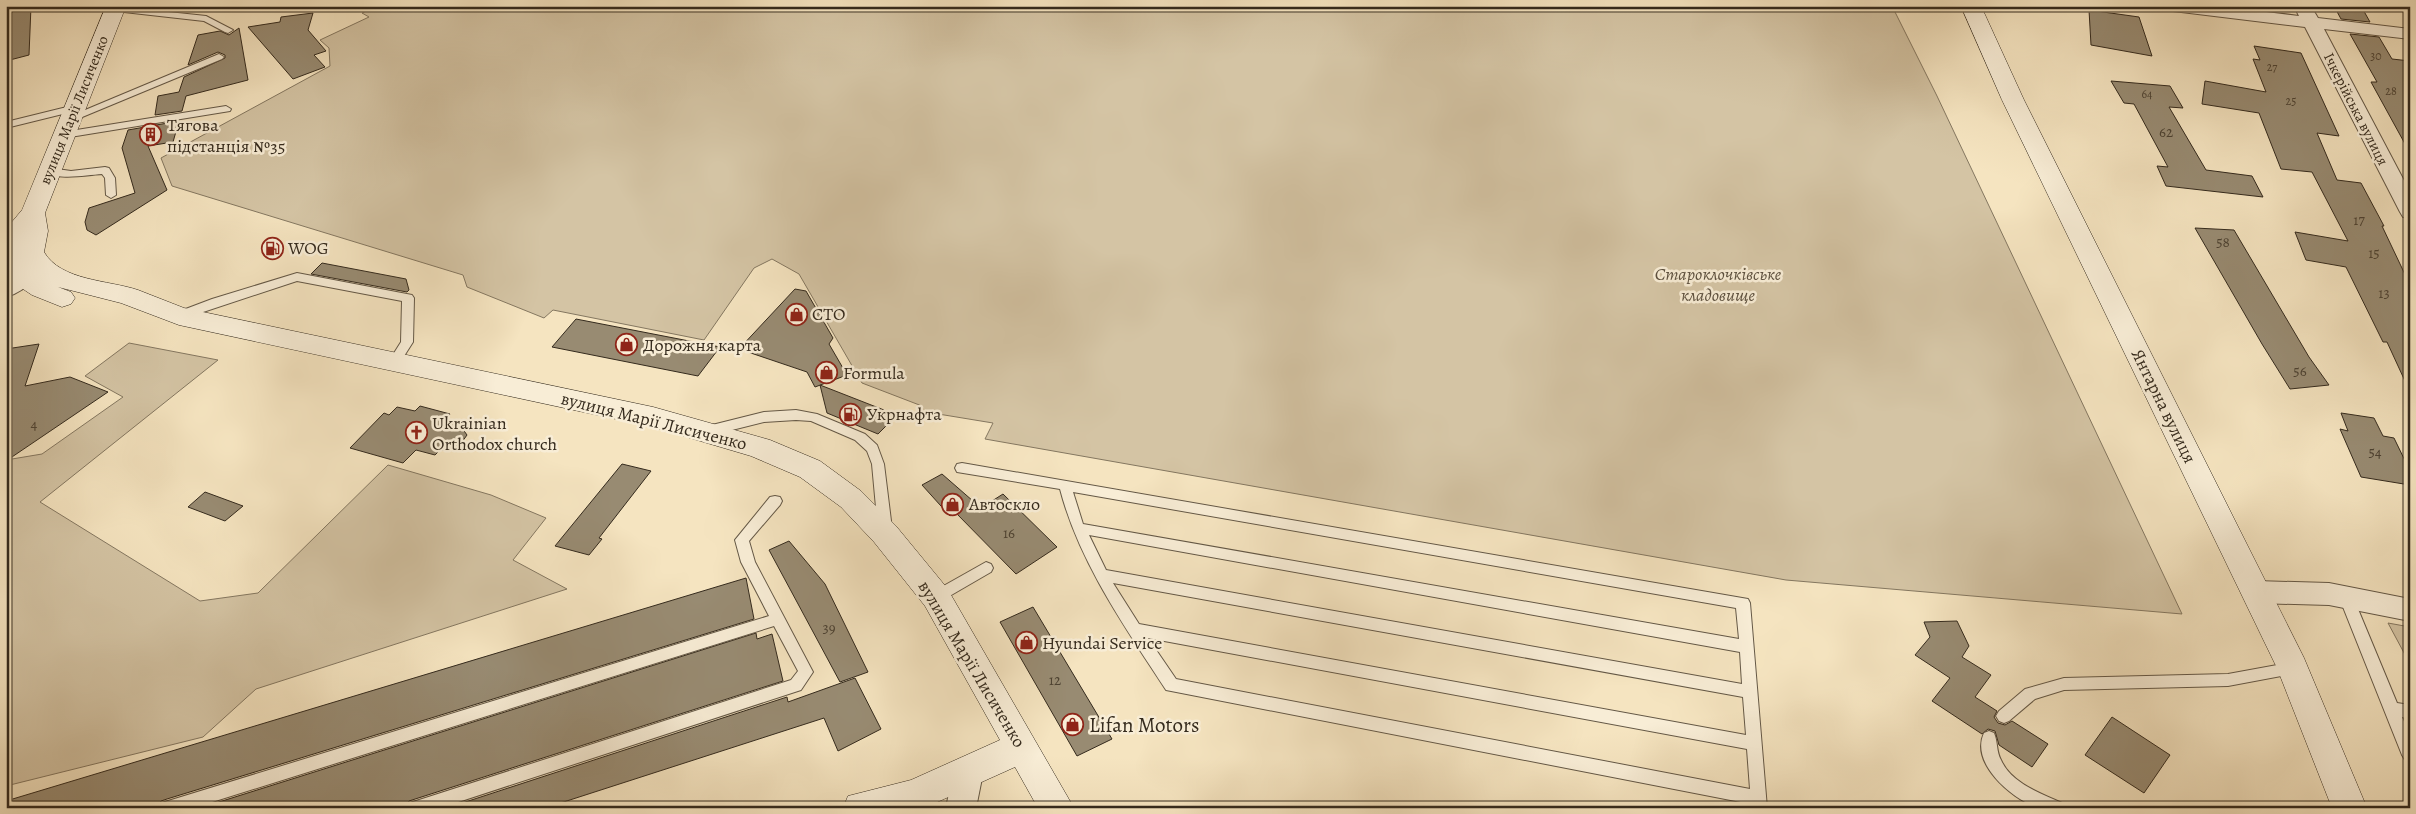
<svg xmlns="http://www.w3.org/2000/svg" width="2416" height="814" viewBox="0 0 2416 814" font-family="Alegreya,serif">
<rect width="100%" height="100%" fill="#f5e4c0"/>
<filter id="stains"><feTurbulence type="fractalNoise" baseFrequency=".004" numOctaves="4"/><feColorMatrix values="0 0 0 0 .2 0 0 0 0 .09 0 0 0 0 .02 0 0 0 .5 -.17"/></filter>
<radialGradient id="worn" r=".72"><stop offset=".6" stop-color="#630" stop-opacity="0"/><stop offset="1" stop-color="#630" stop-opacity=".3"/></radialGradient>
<g fill="#d4c4a4" stroke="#847760">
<path d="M371,6H1892L1937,96L2182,614L1786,580L985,439L993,423L920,411L922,406L862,383L799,274L772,259L754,268L704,340L553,310L544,318L467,287L463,275L172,186L161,158L330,66L329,48L320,40L369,17L362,13L373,8Z"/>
<path d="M129,343L218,360L40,502L200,601L258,593L388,465L491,495L546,518L513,560L567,589L256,689L203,737L6,786V460L42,454L123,397L85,376Z"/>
<path d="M2388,623L2410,627V664Z"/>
</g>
<g fill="#988b72" stroke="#342a1d">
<path d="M21,6H31L29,55L6,61V10Z"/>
<path d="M2334,6H2361L2370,22L2341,19Z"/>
<path d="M2089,10L2139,17L2152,56L2091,45Z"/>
<path d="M313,13L308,30L326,51L314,55L325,67L293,79L248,27L280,22L281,17Z"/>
<path d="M239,28L248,80L186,96L182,111L155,115L158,96L179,92L184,77L225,58V55L218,52L188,65L198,35L220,31L229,35Z"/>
<path d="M2350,34L2379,37L2392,59L2410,61V153L2371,82H2377Z"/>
<path d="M2254,46L2301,53L2339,136L2317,133L2337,180L2361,183L2384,226H2382L2410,285V392L2387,342H2383L2346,267L2306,260L2295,232L2348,241L2312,172L2281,169L2259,113L2202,104L2205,81L2266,92L2253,59L2260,60Z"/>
<path d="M2111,81L2170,86L2183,108L2169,107L2206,170L2252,176L2263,197L2166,186L2157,166L2168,167L2134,104L2124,103Z"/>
<path d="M179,121L173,142L148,146L167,190L96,235L87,230L85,222L89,208L135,193L122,148L128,130Z"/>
<path d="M2195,228L2234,230L2309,357L2329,385L2290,389L2262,344Z"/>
<path d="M322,263L406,279L409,290L407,292L311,274Z"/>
<path d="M795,289L806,291L833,338L829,344L847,375L815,387L807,372L739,349Z"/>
<path d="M576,319L720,347L698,376L552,347Z"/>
<path d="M39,344L25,386L70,377L108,392L6,461V349Z"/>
<path d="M820,385L884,410L888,424L878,434L827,413Z"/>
<path d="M420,406L450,414L446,419L457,421L467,435L462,442L452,448L439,451L435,455L416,450L403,463L350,448L384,413L389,415L397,407L415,411Z"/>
<path d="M2341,413L2374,418L2383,436L2394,438L2410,471V485L2361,477L2340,429L2348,431Z"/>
<path d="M622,464L651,471L599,538L602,539L589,555L555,546Z"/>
<path d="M942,474L981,508L1003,494L1057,547L1016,574L955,512L950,516L922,485Z"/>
<path d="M205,492L243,506L225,521L188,507Z"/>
<path d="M789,541L825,584L868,672L840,682L769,550Z"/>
<path d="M746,578L754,619L167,799L161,801L158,808H6V801Z"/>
<path d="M1033,607L1112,739L1077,756L1000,622Z"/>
<path d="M1957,621L1969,646L1962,657L1991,675L1975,697L1997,711L1994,717L1998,723L2005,725L2012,721L2048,744L2032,767L1999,745L1995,731L1988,729L1982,734L1932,701L1950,678L1915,655L1930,637L1924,622Z"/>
<path d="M756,633L757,639L772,634L783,681L409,801L406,808H200Z"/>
<path d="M855,678L881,729L838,751L824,718L545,808H447L787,697L788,702Z"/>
<path d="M2112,717L2170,755L2144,793L2085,755Z"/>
</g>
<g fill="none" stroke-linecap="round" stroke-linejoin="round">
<defs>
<g id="lane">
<path d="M112,6L206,16L233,30L228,33L225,32L204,21L115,11L112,10Z"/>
<path d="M219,54L224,57L222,59L75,120L71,121L66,118Z"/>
<path d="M75,105L80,108L79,110L6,128V122Z"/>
<path d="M226,106L231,109L230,111L64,138L59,135L64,132Z"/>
<path d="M105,167L109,168L115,178L116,195L111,198L106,195L105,178L102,174C87,175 56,181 45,171L50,168L71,171Z"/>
<path d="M297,273L412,295L414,298L413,342L399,364H391L389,361L401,342L402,301L297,281L179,320L173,316L175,313L212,299Z"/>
<path d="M796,410L817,414L865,434L877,445L884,464L892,529L890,533L885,534L880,533L878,529L872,464L867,451L855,440L811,421L796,420L764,422L708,436L704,434L702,431L704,428L708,426L764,412Z"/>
<path d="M962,463L1748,599L1750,603L1767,808H1751V804L1166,690C1125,627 1079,562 1060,489L957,472L955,468L957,464ZM1073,492L1736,608L1739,639L1083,524ZM1089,535L1740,652L1742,684L1106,570ZM1113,583L1743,697L1746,735L1139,624ZM1148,638L1747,749L1750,789L1176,679Z"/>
<path d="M775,496L780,497L782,501L780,505L749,541L755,562L813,672L801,690L440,808H408L410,803L416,801L791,680L798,671L774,626L193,808H160L162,803L168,801L769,616L741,562L735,540L770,497Z"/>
<path d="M986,562L991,564L993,568L991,572L941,601L936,603L931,601L929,597L931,593Z"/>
<path d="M2346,591L2351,593L2353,597L2397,703L2410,705V719L2402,717L2410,735V762L2405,760L2402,755L2339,597L2341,593Z"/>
<path d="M2293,662L2298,663L2300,668L2298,673L2228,686L2064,690L2035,699L2009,721L2004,723L1999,721L1996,716L1999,711L2025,689L2064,678L2228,674Z"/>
<path d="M1989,731L1994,733C1998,742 1996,751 2001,760C2011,783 2040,793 2062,803L2064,808C2055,808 2044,810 2036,807C2011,798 1970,763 1984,733Z"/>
</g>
<g id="street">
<path d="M2165,6H2219L2299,16L2297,12L2300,8H2312L2318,18L2410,29V39L2324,29L2410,192V218L2403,217L2400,212L2305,27L2173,11L2167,10Z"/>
<path d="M22,272L30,274L33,279C27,288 16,294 6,297V279Z"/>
<path d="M2256,581L2329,583L2410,599V621L2329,605L2256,603L2247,600L2243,592L2247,584Z"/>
<path d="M968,759L979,763L983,773L976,808H946L953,773L957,763Z"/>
</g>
<g id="secondary">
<path d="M106,6H126L45,213L48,231L44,252C61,281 108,280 138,290C153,296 169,302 184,308L653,407L770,440L820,461L861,491L896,526L947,588L1074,808H1038L1015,767L924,808H843L848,796L911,780L1000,740L925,606L874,542L841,507L800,477L751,456L653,427L179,325L121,303L58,287L71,292L75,298L71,304L62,307L32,295L14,283L6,273V229L22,210Z"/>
<path d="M1961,6H1981L2024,100L2304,658L2367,808H2332L2277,668L2002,100Z"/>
</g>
</defs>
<use href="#lane" stroke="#645846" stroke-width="2"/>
<use href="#street" stroke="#645846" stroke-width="2"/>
<use href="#secondary" stroke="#342a1d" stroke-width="1"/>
<use href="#lane" fill="#f8edd6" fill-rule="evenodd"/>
<use href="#street" fill="#f8edd6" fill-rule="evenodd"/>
<use href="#secondary" fill="#f8edd6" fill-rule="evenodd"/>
</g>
<defs>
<symbol id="building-ring" viewBox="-11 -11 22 22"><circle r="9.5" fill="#f8edd6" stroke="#8f2418" stroke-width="1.5"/><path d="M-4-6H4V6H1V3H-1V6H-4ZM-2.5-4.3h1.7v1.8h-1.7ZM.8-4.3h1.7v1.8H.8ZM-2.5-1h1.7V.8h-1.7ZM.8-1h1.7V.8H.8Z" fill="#8f2418"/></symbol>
<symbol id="fuel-ring" viewBox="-11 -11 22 22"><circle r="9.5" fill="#f8edd6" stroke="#8f2418" stroke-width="1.5"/><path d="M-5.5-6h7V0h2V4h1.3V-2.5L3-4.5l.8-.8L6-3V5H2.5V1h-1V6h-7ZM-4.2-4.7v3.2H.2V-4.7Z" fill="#8f2418"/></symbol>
<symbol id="shop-ring" viewBox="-11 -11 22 22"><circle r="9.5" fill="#f8edd6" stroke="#8f2418" stroke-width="1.5"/><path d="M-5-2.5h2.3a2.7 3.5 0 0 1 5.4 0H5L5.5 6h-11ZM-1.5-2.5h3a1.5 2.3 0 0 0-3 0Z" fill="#8f2418"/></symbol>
<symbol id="church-ring" viewBox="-11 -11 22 22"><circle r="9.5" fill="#f8edd6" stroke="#8f2418" stroke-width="1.5"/><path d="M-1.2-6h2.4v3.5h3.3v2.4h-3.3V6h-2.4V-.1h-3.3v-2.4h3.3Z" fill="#8f2418"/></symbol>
</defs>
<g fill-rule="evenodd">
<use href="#building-ring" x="138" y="122" width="25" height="25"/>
<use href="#fuel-ring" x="260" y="236" width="25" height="25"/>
<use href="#shop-ring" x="784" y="302" width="25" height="25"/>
<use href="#shop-ring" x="614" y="332" width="25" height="25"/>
<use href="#shop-ring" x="814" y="360" width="25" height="25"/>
<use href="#fuel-ring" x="838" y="402" width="25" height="25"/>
<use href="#church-ring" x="404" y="420" width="25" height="25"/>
<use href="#shop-ring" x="940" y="492" width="25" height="25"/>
<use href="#shop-ring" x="1014" y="630" width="25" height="25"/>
<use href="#shop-ring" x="1060" y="712" width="25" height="25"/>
</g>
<g text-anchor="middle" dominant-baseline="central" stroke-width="5" stroke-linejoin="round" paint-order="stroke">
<g font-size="12" fill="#4d4232">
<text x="2376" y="56">30</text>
<text x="2272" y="67">27</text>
<text x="2391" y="91">28</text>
<text x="2147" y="94">64</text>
<text x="2291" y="101">25</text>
</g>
<g font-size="15" fill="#342a1d" stroke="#f8edd6">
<text transform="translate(2356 109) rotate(63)">Ічкерійська вулиця</text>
<text transform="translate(74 110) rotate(-68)">вулиця Марії Лисиченко</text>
</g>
<g font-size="15" fill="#4d4232">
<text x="2166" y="132">62</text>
<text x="2359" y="220">17</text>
<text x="2223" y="242">58</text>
<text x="2374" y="253">15</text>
<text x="2384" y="293">13</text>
<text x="2300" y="371">56</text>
<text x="34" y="424">4</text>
<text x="2375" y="452">54</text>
<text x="1009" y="533">16</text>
<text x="829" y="628">39</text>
<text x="1055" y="680">12</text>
</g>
<g font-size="18" fill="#342a1d" stroke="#f8edd6" text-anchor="start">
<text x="167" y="125">Тягова<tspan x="167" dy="21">пiдстанцiя №35</tspan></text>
<text x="288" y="248">WOG</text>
<text x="812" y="314">СТО</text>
<text x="643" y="345">Дорожня карта</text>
<text x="843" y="373">Formula</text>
<text x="867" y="414">Укрнафта</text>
<text x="432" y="423">Ukrainian<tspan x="432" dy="21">Orthodox church</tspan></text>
<text x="969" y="504">Автоскло</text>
<text x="1042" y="643">Hyundai Service</text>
</g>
<g font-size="18" font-style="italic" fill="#5c503f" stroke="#f8edd6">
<text x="1718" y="274">Староклочківське<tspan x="1718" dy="21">кладовище</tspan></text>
</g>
<g font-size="18" fill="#342a1d" stroke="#f8edd6">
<text transform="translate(2164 406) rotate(64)">Янтарна вулиця</text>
<text transform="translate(654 421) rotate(14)">вулиця Марії Лисиченко</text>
<text transform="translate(972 664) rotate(59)">вулиця Марії Лисиченко</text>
</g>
<g font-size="21" fill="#342a1d" stroke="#f8edd6" text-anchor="start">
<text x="1089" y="725">Lifan Motors</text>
</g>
</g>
<rect width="2416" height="814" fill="none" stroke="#f5e4c0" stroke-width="25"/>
<rect x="8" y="8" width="2401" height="799" fill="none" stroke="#342a1d" stroke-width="2.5"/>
<rect x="12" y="12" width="2391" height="789" fill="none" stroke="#342a1d"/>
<rect width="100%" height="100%" filter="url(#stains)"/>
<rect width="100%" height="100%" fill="url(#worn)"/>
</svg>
